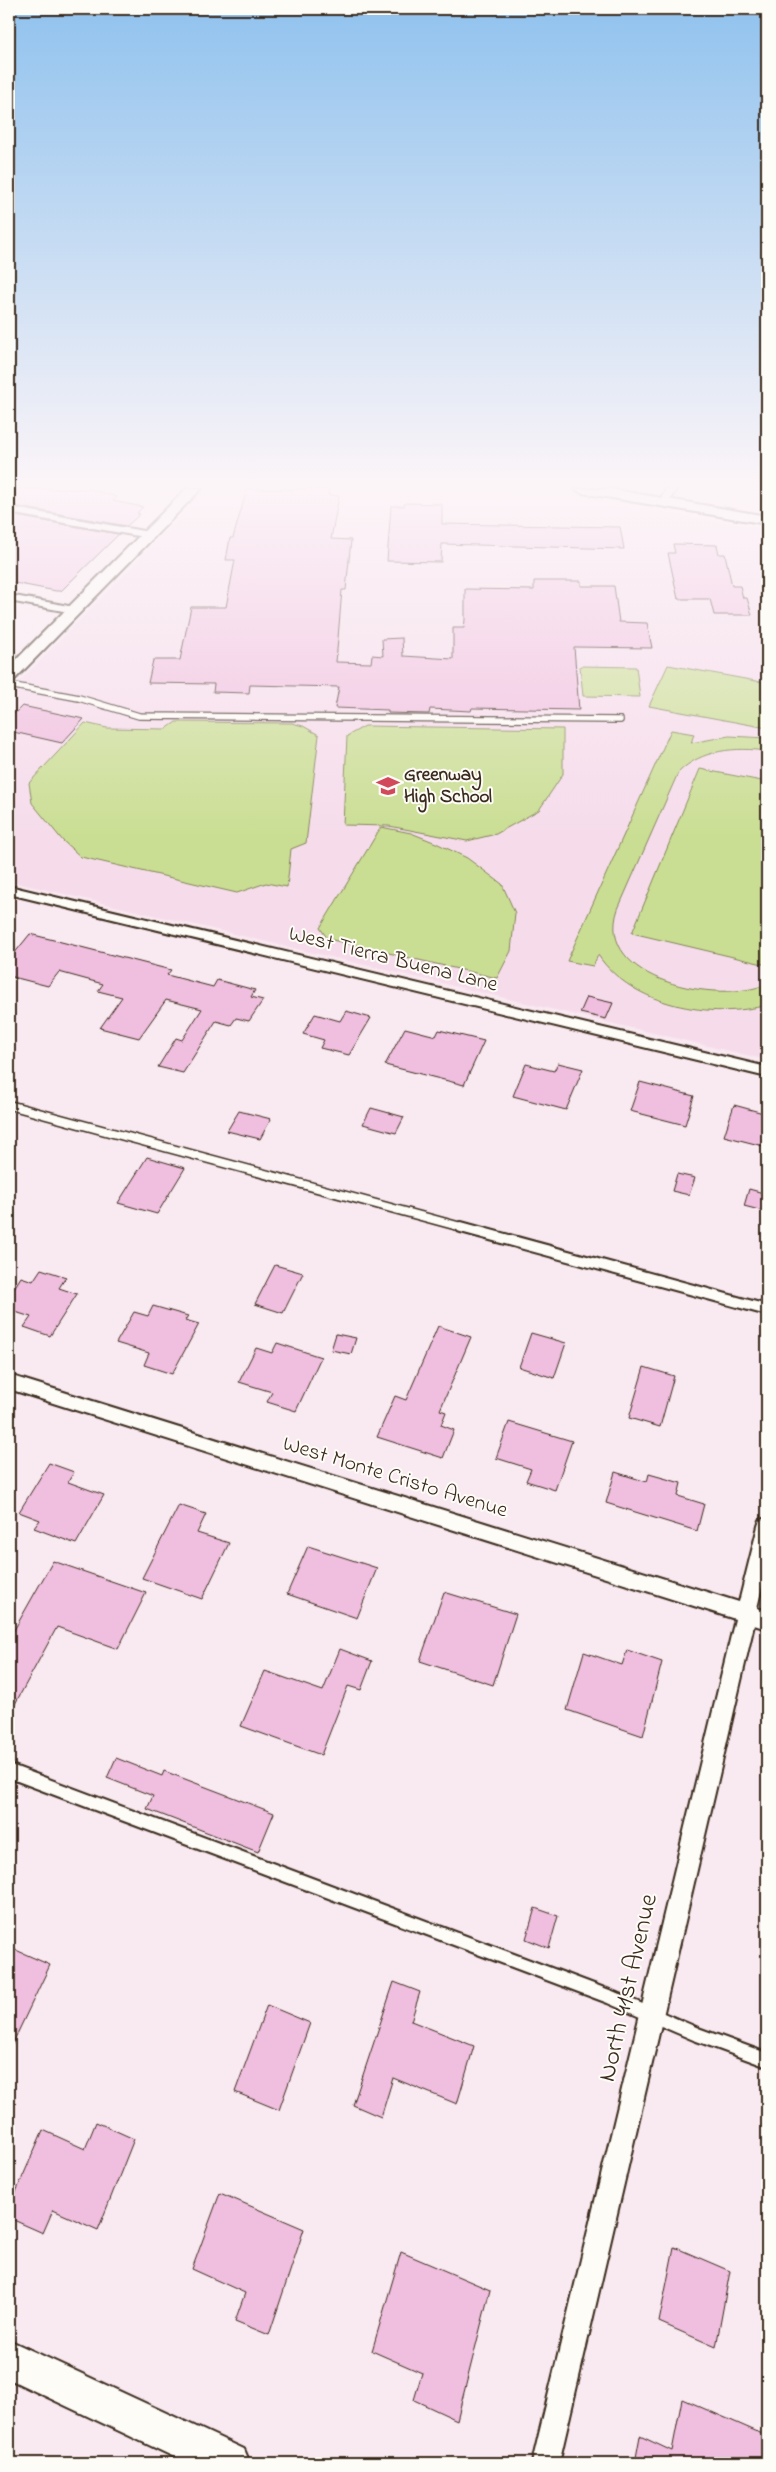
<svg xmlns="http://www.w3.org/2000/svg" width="776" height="2472" viewBox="0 0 776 2472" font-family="'Indie Flower',sans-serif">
<rect width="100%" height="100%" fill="#f9e9f0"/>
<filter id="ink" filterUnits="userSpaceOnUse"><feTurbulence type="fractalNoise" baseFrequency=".02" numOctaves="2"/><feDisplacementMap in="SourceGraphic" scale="10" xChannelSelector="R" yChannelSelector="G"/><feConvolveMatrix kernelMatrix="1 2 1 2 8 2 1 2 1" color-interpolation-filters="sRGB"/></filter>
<g filter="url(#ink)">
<g fill="#f6dceb">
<path d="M120,489H182L173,498Z"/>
<path d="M207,489H520L767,529V1060L9,881V692Z"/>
</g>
<g fill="#cade93" stroke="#828458">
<path d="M668,665L767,683V728L649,706Z"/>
<path d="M580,666L636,667L640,697L583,696Z"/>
<path d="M176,722L292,723L303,726L319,735L306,843L291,849L287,887L266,883L237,893L81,857L63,841L32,803L29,783L85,723L107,728L166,729Z"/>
<path d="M365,726L563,729V774L539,810L496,834L467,841L389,826L343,825L347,736Z"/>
<path d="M671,730L694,734L691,743L729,736L767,738V751C736,747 701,749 678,773L618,909C593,981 721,1005 767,984V1005C712,1020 632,1006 598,955L593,966L567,961Z"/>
<path d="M700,769L767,782V965L632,933Z"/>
<path d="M381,827L411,833L436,843L467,858L502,884L515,913L511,951L497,978L328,939L320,928Z"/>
</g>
<g fill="#f0bede" stroke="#3b2a1e">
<path d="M9,489H89L117,497L113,501L143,507L137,513L140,514L127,526L9,505Z"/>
<path d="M247,489H329L328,495L339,496L331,539L351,540L346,590H342L336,662L371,663L372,655L383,656L382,639L402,638L403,656L453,659V628H464L465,620V589L534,590V581H581V586H614L619,622L647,623L652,648L574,647L579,710L472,708L471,711L430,709L429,714L388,713V710L335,708L339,687L250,685L249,693L213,692L214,684L148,683L153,660H180L191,607H226L235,560H226L230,538H233Z"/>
<path d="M405,503L442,504V524L620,527L624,549L442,544L441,562L387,561L391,506H404Z"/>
<path d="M9,515L119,534L61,591H56L9,582Z"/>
<path d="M673,544L717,545L719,554H725L732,586H740L743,598H747L752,615H714L710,599H678L668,553H675Z"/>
<path d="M22,706L84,719L62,743L9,731V719Z"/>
<path d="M30,934L171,970L167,975L213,987L217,980L255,990L251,997L263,1000L249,1021L236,1018L231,1025L216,1021L183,1073L158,1067L176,1038L182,1040L202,1009L166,1000L139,1038L100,1028L122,997L98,991L103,984L59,972L48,986L9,976V960Z"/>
<path d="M587,997L613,1003L606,1019L580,1013Z"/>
<path d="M346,1011L371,1018L349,1055L320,1048L324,1040L303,1034L315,1014L340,1021Z"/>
<path d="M405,1028L436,1036L439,1030L484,1041L464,1085L385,1065Z"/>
<path d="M558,1063L583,1069L566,1110L513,1096L526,1064L554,1071Z"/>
<path d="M640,1082L694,1096L685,1125L630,1111Z"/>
<path d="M734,1105L767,1114V1147L724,1136Z"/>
<path d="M371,1108L404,1117L396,1133L363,1124Z"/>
<path d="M239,1111L271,1119L260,1139L227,1131Z"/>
<path d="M147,1157L185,1168L157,1214L118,1203Z"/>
<path d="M677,1174L695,1178L689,1195L672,1191Z"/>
<path d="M749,1189L767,1194V1212L744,1206Z"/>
<path d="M275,1265L303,1273L283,1313L255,1304Z"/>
<path d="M41,1269L66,1277L59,1288L77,1294L50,1336L24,1327L31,1317L9,1310V1296L21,1277L33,1281Z"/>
<path d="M153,1306L188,1316L185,1320L199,1324L172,1374L144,1365L149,1353L116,1343L134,1312L148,1316Z"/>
<path d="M438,1326L471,1337L440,1410L446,1412L441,1425L454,1430L443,1458L377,1437L395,1396L406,1400Z"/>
<path d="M531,1333L566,1343L554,1378L519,1367Z"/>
<path d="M336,1334L356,1338L351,1354L331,1350Z"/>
<path d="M277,1343L321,1357L296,1411L267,1402L272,1392L239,1382L256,1348L272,1353Z"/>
<path d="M644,1367L674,1376L660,1427L629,1418Z"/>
<path d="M509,1422L572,1441L555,1490L526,1481L531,1469L496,1458Z"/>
<path d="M49,1463L74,1472L68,1482L104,1495L76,1544L34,1528L40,1520L19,1512Z"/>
<path d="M615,1472L647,1482L649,1474L681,1483L678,1496L704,1504L697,1531L606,1503Z"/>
<path d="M179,1505L206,1514L197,1533L229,1543L202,1599L142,1578Z"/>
<path d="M308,1546L377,1568L357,1618L287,1594Z"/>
<path d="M53,1561L146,1593L118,1649L57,1627L9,1715V1639Z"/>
<path d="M444,1592L516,1614L493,1685L420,1661Z"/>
<path d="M340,1649L372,1661L361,1690L348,1686L321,1755L241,1726L265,1671L323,1691Z"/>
<path d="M627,1650L662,1662L643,1736L567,1710L584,1652L622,1665Z"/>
<path d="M116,1758L162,1776L164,1771L274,1813L258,1852L147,1809L153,1796L107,1778Z"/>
<path d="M535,1908L558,1916L549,1948L526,1939Z"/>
<path d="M9,1947L50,1965L9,2051Z"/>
<path d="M394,1982L420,1992L411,2021L474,2046L457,2104L393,2078L381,2117L353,2105Z"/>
<path d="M267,2005L310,2023L279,2110L235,2092Z"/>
<path d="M96,2122L134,2139L98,2230L53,2210L43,2233L9,2218V2208L43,2130L85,2149Z"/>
<path d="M220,2193L304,2229L269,2335L235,2321L245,2293L192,2269Z"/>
<path d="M674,2247L730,2271L716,2347L659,2322Z"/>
<path d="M401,2252L490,2290L457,2420L414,2400L422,2373L372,2351Z"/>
<path d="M682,2399L767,2436V2463H635L640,2436L672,2451Z"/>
</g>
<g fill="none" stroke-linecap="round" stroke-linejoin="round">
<defs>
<path id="lane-far3" d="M9,685L79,698L139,716L620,720"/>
<path id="lane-far2" d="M9,1105L465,1228"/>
<path id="lane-far1" d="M461,1227L767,1310"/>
<path id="lane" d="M9,1771L610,1997L696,2034L767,2060"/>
<g id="street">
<path d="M666,489H676L667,505L664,506L659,503Z"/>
<path d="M9,507L149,532L154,535L149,538L9,513Z"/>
<path d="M9,595L74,607L79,610L74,613L9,601Z"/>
<path d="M9,886L767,1067V1077L9,894Z"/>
<path d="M9,1375L739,1602L758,1526L760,1520L767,1518V1566L757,1608L767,1611V1629L754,1625L559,2463H532L735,1619L9,1389Z"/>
</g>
<g id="secondary">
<path d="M186,489H201L15,679L9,681V667Z"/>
<path d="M575,489H610L767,516V524L582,493Z"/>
<path d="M9,2340L244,2449L250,2463H187L9,2379Z"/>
</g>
</defs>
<use href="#lane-far3" stroke="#3b2a1e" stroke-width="8"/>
<use href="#lane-far2" stroke="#3b2a1e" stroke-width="11"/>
<use href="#lane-far1" stroke="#3b2a1e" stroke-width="14"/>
<use href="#lane" stroke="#3b2a1e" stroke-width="17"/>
<use href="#street" stroke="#3b2a1e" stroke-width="4"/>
<use href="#secondary" stroke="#3b2a1e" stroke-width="4"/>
<use href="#lane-far3" stroke="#fdfcf7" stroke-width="5.5"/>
<use href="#lane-far2" stroke="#fdfcf7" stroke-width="8"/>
<use href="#lane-far1" stroke="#fdfcf7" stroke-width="10"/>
<use href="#lane" stroke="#fdfcf7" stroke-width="13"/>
<use href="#street" fill="#fdfcf7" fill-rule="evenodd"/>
<use href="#secondary" fill="#fdfcf7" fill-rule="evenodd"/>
</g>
</g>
<linearGradient id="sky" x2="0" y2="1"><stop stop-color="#90c2ee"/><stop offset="0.58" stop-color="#fcf5f8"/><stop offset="1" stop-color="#fcf5f8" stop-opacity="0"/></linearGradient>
<rect width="776" height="836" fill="url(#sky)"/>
<defs>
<symbol id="school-bare" viewBox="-9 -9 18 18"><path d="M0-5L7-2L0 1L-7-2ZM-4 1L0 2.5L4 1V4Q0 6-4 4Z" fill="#d1495b" stroke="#fdfcf7" stroke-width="2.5" paint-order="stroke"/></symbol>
</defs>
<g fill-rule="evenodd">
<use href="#school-bare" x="372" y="770" width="32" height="32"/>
</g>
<g text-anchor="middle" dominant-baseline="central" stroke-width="4" stroke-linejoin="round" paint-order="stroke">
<g font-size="19" font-weight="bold" fill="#3b2a1e" stroke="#fdfcf7" text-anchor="start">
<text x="404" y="775">Greenway<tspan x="404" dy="22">High School</tspan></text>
</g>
<g font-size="22" fill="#3b2a1e" stroke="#fdfcf7">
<text transform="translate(393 960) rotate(14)">West Tierra Buena Lane</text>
<text transform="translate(395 1478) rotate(17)">West Monte Cristo Avenue</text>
</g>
<g font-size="26" fill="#3b2a1e" stroke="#fdfcf7">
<text transform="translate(629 1988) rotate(-77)">North 41st Avenue</text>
</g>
</g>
<rect width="776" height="2472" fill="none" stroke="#fdfcf7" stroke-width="30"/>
<rect x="15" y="15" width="746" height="2442" fill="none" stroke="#3b2a1e" stroke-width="2" filter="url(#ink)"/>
</svg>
